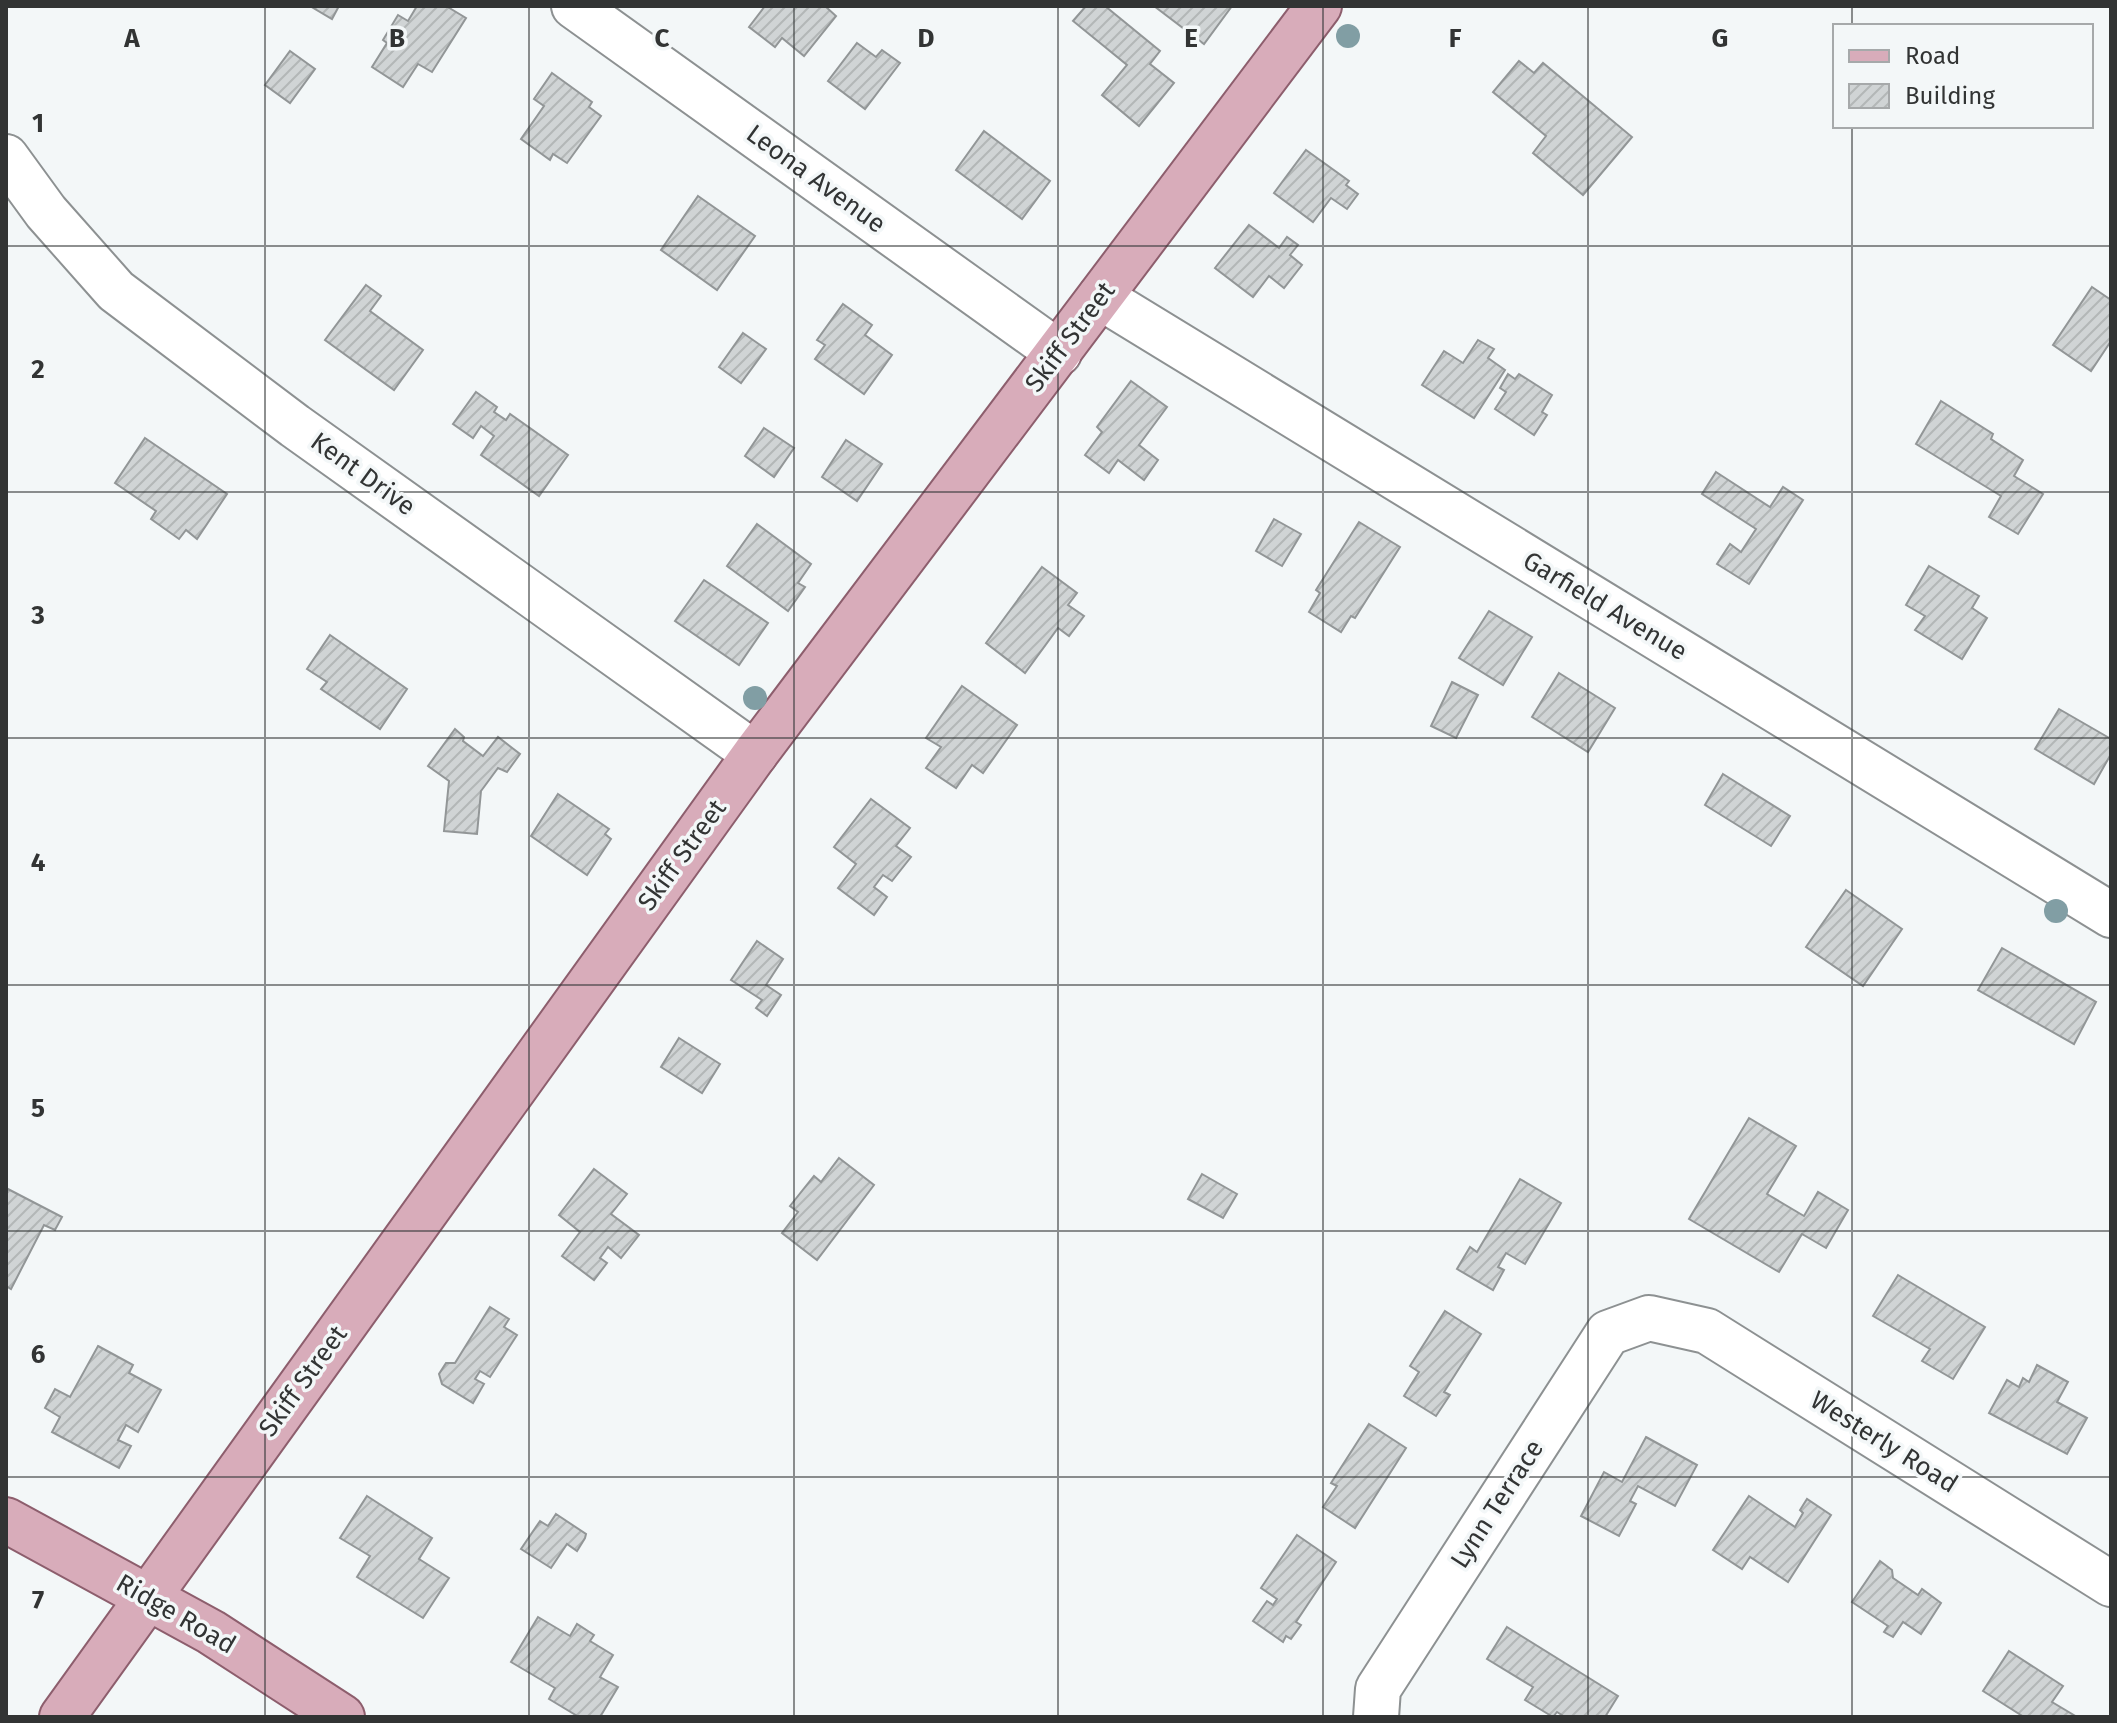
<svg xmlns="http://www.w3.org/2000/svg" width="2117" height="1723" viewBox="0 0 2117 1723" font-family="'Fira Sans',sans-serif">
<defs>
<pattern id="building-hatch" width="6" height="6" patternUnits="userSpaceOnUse" patternTransform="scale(2)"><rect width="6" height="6" fill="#d0d4d5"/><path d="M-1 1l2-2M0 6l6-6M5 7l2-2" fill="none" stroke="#b3b7b7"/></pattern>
</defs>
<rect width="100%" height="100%" fill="#f3f7f8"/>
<g fill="url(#building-hatch)" stroke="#929697" stroke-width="2">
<path d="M310,6H339L332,19Z"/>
<path d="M417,6H446L466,18L432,72L418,64L403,87L372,67L387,43L383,40L398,15L408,21Z"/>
<path d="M765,6H825L836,16L804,56L782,38L775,47L749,27Z"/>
<path d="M1086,6H1105L1160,51L1150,64L1174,83L1139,126L1102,95L1127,65L1073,21Z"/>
<path d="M1154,6H1232L1204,44Z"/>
<path d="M857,43L876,57L882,50L900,63L865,109L828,81Z"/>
<path d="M290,51L315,69L290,103L265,85Z"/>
<path d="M1519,61L1534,73L1543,63L1632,137L1583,195L1533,153L1546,136L1493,92Z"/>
<path d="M552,73L592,102L589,107L601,116L567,163L553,154L550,160L521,139L544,106L534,99Z"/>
<path d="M984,131L1050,181L1022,219L956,170Z"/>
<path d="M1306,150L1349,181L1346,185L1358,194L1347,209L1331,198L1313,222L1274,193Z"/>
<path d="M698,196L755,236L717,290L661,250Z"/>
<path d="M1249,225L1279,248L1287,237L1298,245L1290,255L1302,265L1284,288L1269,276L1253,297L1215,268Z"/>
<path d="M366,285L381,296L370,311L423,350L394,390L325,340Z"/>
<path d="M2092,287L2111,300V341L2091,371L2053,345Z"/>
<path d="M843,304L872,325L865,335L892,355L864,394L815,359L825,345L817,340Z"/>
<path d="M743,333L766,349L741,383L719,367Z"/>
<path d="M1478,340L1494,349L1488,358L1505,370L1474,418L1422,385L1444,351L1463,363Z"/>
<path d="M1508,374L1515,379L1519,374L1552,395L1542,412L1547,415L1534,435L1495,409L1506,392L1500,388Z"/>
<path d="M1131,381L1167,407L1139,445L1158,460L1144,480L1118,460L1109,473L1085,455L1102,432L1097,427Z"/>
<path d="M476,392L497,407L494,412L506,420L510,414L568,455L539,496L481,455L494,436L481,426L473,438L453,424Z"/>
<path d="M1941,401L1993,434L1991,439L2023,460L2014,476L2043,494L2018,534L1989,517L2001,496L1916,444Z"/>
<path d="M764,428L794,448L774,477L745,456Z"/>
<path d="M145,438L227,494L197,539L186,530L179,539L151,519L156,511L115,483Z"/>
<path d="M846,440L882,464L857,501L822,477Z"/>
<path d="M1716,472L1770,507L1783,487L1803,500L1749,584L1717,564L1730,544L1741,552L1756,529L1702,494Z"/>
<path d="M1274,519L1301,534L1282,566L1256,551Z"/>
<path d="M1359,522L1400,547L1355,618L1351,616L1341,632L1309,612L1320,593L1316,590Z"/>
<path d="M757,524L811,564L798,583L805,587L788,611L727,566Z"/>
<path d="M1929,566L1979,596L1972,608L1987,618L1962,659L1915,630L1925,616L1906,605Z"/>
<path d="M1042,567L1077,593L1068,605L1084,616L1069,636L1058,628L1025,673L986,643Z"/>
<path d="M704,580L768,623L739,665L675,621Z"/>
<path d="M1489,611L1532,637L1503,685L1459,658Z"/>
<path d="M330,635L407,689L380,729L321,689L327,682L307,669Z"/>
<path d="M1559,673L1615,708L1588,752L1532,717Z"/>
<path d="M1452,682L1478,695L1456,738L1431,726Z"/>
<path d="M962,686L1017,725L983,773L972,765L956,788L926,768L941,747L926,738Z"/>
<path d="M2059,709L2111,739V754L2094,784L2035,749Z"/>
<path d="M455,729L464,737L463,741L483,756L498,737L520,754L507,772L498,768L481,791L477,834L444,831L449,781L428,766Z"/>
<path d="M1723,774L1790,816L1771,846L1705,805Z"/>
<path d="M558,794L609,829L605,834L611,839L587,875L531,836Z"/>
<path d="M871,799L910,828L896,846L911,857L892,881L883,875L874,887L887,897L874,915L838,888L856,864L834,847Z"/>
<path d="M1846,890L1902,929L1863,986L1806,947Z"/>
<path d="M757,941L783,959L766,985L781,995L767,1016L756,1008L762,1000L731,980Z"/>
<path d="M2002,948L2096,1002L2074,1044L1978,990Z"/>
<path d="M679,1038L720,1064L702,1093L661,1067Z"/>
<path d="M1749,1118L1796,1146L1767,1194L1804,1216L1818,1192L1848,1210L1826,1248L1802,1234L1779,1272L1689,1219Z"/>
<path d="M839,1158L874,1185L817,1260L782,1233L798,1212L790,1206L814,1176L821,1182Z"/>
<path d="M594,1169L627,1194L611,1214L639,1235L621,1258L608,1247L600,1258L607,1263L594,1280L562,1256L580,1232L559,1215Z"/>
<path d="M1202,1174L1237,1194L1223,1218L1188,1199Z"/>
<path d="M1520,1179L1561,1203L1525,1264L1506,1253L1498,1267L1504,1270L1493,1290L1457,1269L1470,1247L1477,1252Z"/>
<path d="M6,1188L62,1217L55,1230L44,1225L11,1289L6,1286Z"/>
<path d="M1898,1275L1985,1327L1953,1379L1922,1361L1930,1349L1873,1316Z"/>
<path d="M490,1307L509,1319L504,1327L517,1335L490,1377L480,1371L475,1379L484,1384L473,1403L442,1384L439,1374L446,1363H455Z"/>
<path d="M1445,1311L1481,1334L1444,1392L1450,1395L1436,1416L1404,1396L1419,1372L1410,1366Z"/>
<path d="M98,1346L133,1365L129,1373L161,1390L138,1432L126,1425L118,1440L131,1446L119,1468L52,1432L60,1417L45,1408L55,1389L70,1397Z"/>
<path d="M2037,1365L2068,1382L2057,1402L2087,1418L2067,1454L1989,1413L2007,1380L2019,1387L2023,1378L2029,1382Z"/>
<path d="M1369,1424L1406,1448L1355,1528L1323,1507L1337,1486L1331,1483Z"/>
<path d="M1646,1437L1697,1465L1675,1506L1638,1486L1630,1501L1636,1504L1619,1536L1581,1516L1604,1472L1622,1482Z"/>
<path d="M367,1496L432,1538L419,1559L449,1578L423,1618L357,1577L370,1556L340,1538Z"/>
<path d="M1749,1496L1795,1527L1803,1513L1800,1510L1807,1499L1831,1515L1788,1582L1750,1557L1742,1569L1713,1550Z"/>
<path d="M556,1514L586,1534L585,1538L577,1551L567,1544L551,1568L521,1549L540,1521L548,1526Z"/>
<path d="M1297,1535L1336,1562L1296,1622L1301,1625L1291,1639L1286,1636L1283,1642L1253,1621L1267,1601L1273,1605L1277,1599L1261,1588Z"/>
<path d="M1880,1561L1892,1570L1893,1578L1918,1595L1922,1589L1941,1603L1921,1634L1903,1622L1893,1637L1884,1632L1888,1626L1852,1602Z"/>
<path d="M538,1617L570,1636L577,1624L594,1635L590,1641L613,1655L600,1677L618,1687L600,1717H579L549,1699L555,1688L511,1662Z"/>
<path d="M1507,1627L1618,1696L1605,1717H1565L1557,1712L1553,1717L1525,1700L1533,1687L1487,1659Z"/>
<path d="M2009,1651L2063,1686L2052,1702L2077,1717H2024L1983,1691Z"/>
</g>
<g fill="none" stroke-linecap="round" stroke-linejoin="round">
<defs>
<g id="minor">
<path d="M574,6L1059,353"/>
<path d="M6,157L46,212L116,291L295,426L755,754"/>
<path d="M1100,297L2111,915"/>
<path d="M1376,1717L1378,1689L1608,1333L1649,1318L1707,1331L2111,1584"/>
</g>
<g id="major">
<path d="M6,1520L211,1632L342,1717"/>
<path d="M62,1717L755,754L1319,6"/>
</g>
</defs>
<use href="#minor" stroke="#8d9192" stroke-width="48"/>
<use href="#major" stroke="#8d5e6d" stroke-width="48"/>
<use href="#minor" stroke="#fff" stroke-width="44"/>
<use href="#major" stroke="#d8acba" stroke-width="44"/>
</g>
<g fill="#819ea4">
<circle cx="1348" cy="36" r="12"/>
<circle cx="755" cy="698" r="12"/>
<circle cx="2056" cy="911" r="12"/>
</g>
<path fill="none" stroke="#323434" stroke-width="2" stroke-opacity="0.55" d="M265,6V1717M529,6V1717M794,6V1717M1058,6V1717M1323,6V1717M1588,6V1717M1852,6V26M1852,126V1717M6,246H2111M6,492H2111M6,738H2111M6,985H2111M6,1231H2111M6,1477H2111"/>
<g text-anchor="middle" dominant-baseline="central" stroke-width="7" stroke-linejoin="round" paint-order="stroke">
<g font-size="26" fill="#323434" stroke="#f3f7f8">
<text transform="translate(816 179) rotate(36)">Leona Avenue</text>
<text transform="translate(1070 337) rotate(-53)">Skiff Street</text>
<text transform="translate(363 474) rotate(36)">Kent Drive</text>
<text transform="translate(1605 606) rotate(31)">Garfield Avenue</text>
<text transform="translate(682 855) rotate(-54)">Skiff Street</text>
<text transform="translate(303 1381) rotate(-54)">Skiff Street</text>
<text transform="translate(1884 1442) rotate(32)">Westerly Road</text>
<text transform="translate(1497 1504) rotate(-57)">Lynn Terrace</text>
<text transform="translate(176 1614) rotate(30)">Ridge Road</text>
</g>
</g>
<g font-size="26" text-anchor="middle" font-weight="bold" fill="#323434" stroke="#f3f7f8" stroke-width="7" stroke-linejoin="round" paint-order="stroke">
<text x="132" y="47">A</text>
<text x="397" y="47">B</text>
<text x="662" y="47">C</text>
<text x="926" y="47">D</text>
<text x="1191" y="47">E</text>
<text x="1455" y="47">F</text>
<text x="1720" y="47">G</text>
<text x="38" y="132">1</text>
<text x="38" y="378">2</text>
<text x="38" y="624">3</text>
<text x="38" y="871">4</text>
<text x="38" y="1117">5</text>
<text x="38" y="1363">6</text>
<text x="38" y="1609">7</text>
</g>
<rect width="2117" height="1723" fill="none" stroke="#323434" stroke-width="16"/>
<rect x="1833" y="24" width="260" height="104" fill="#f3f7f8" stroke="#a6a9aa" stroke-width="2"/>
<rect x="1849" y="50" width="40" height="12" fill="#d8acba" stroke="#a6a9aa" stroke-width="2"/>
<text x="1905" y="64" font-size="24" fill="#323434">Road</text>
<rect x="1849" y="84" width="40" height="24" fill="url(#building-hatch)" stroke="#a6a9aa" stroke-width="2"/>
<text x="1905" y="104" font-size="24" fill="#323434">Building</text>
</svg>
